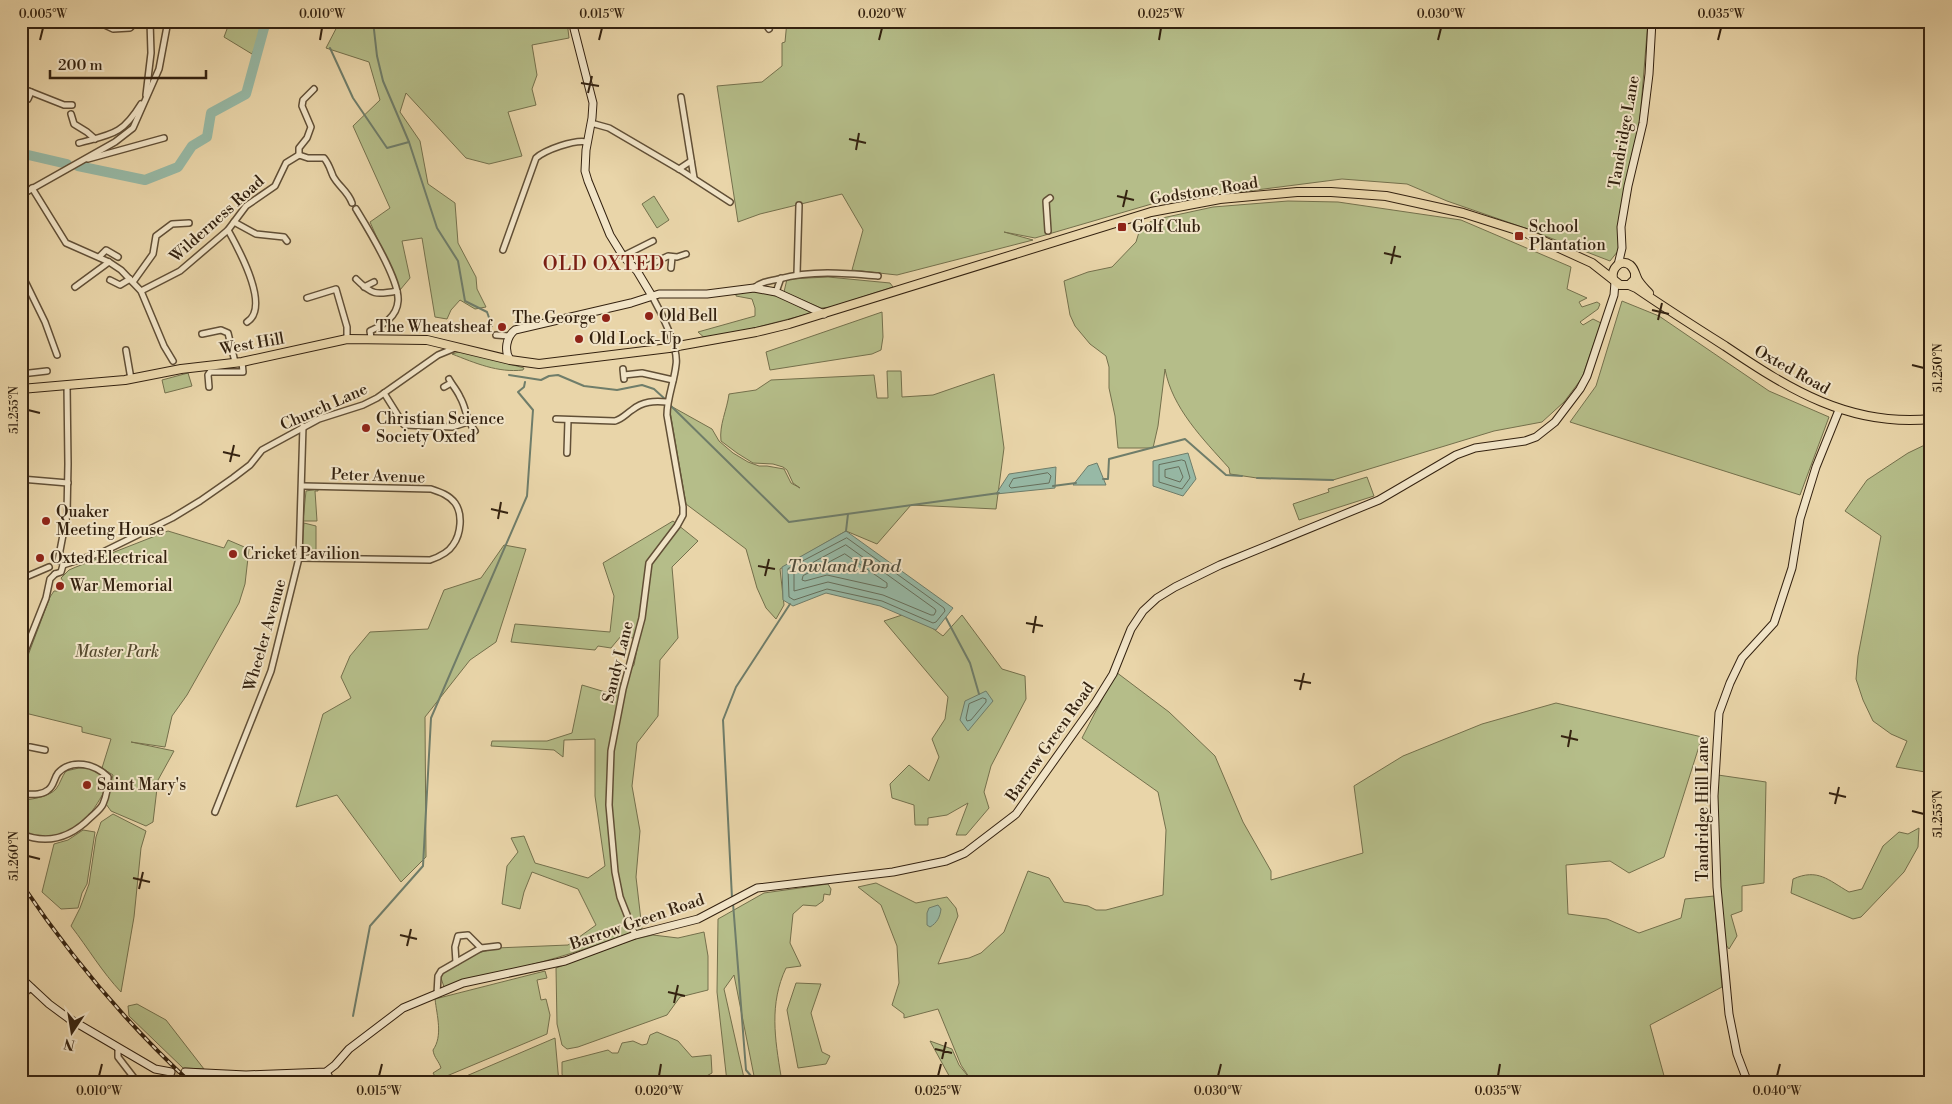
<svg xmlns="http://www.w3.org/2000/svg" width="1952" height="1104" viewBox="0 0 1952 1104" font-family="'Libre Bodoni',serif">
<rect width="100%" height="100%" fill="#e9d5a9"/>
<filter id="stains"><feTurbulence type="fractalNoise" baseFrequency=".004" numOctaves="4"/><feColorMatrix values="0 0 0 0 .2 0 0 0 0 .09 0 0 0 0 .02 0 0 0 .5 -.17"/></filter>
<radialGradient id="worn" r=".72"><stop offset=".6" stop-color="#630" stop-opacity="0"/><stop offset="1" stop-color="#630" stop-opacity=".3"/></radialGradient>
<g fill="#b5bd89" stroke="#74704c">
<path d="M230,21H267L252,54L224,37Z"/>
<path d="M340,21H567L569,38L532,45L537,75L532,89L536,105L508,112L522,156L489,164L466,158L406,93L400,112L420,141L428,184L455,203L458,243L476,277L477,289L486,307L475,309L460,300L451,310L447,319L435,317L422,238L402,241L410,278L400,290L370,222L390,208L353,126L380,100L369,62L326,48Z"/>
<path d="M787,21H1648L1640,119L1623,204L1618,251L1610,261L1522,227L1447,201L1407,184L1342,179L1155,203L1035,238L1004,232L1033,240L897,275L852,270L863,230L842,194L760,214L738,222L717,86L762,82L782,66V43L785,42Z"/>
<path d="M654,196L669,220L657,228L642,204Z"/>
<path d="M1288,201L1338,202L1461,220L1571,267L1567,289L1587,298L1579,302L1582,307L1597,302L1600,304L1598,309L1580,322L1583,325L1593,319L1601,323L1582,378L1564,402L1542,422L1494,431L1333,480L1257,478L1230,474L1229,468C1203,439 1172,408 1165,369L1158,426L1153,448H1118L1115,416L1109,388V367L1106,356L1090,344L1075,326L1070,315L1064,281L1088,272L1112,267L1136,242L1140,229L1153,220L1213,207Z"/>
<path d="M828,277L890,283L893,287L831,307L821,308L784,292L787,279Z"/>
<path d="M757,291L780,297L812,313L707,340L698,332L755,316V308L752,299L736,296V293Z"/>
<path d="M1622,301L1659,316L1769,391L1829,417L1800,495L1570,422L1596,386Z"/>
<path d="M882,312L883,337L881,350L872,354L770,370L766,352Z"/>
<path d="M462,351L524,368L523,370C498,373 475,363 452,354Z"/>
<path d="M887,371H901L902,397L933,395L994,374L1004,448L996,509L911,505L877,544L846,531L780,569L784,605L776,619L766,608L757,588L746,549L686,504L669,405L712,429L719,441L733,453L748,462L759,466H767L784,469L791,483L800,488L793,483L787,470L783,467L773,464L753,463L737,453L721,441C719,425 727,410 729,394L756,390L771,380L874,375L877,398H888Z"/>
<path d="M188,373L192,386L165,393L162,380Z"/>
<path d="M1931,442V773L1896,767L1907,741L1891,734L1873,721L1863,700L1856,679L1858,656L1881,536L1845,511L1867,480L1908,453Z"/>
<path d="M1367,477L1374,496L1299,520L1293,504L1329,492L1328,489Z"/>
<path d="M318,489V491H315L317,521H303L306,491Z"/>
<path d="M673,521L698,541L672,567L678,638L660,660L658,716L637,743L632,786L640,831L636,877L642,929C604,943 566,956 526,966C498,973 471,977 444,987L440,975L471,955L496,948L568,945L596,925L578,889L532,872L524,892L520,909L502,904L507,866L518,852L511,838L524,836L535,863L588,878L605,866L595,796V739L564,740L563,757L554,750L491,746L492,741H547L572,733L582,685L612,694L634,665L639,639L621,636L611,648L598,646L595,650L511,642L515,624L610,632L614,596L603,563Z"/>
<path d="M304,523L316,526V550L313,554L334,555V557L304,555L302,553Z"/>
<path d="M168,531L224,548L228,540L249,549L245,584L239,603L187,695L172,716L165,747L131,742L174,751L158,780L153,822L146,826L111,811L106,804L113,775L102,768L111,739L82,732V727L21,712V674L50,597L54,591H61L65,584L61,578L69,570L76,567Z"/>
<path d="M504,545L526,549L496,642L470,660L425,717L426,857L401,882L337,795L296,807L323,714L351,698L341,677L350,656L370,632L428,629L444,590L481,578Z"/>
<path d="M911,612L943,636L962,615L1002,669L1025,676L1026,699L991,766L984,792L989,808L966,835H956L968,803L947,815L928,818V825H915L914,805L892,798L890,784L909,765L929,781L939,757L932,739L945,719L948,697L884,621Z"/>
<path d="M1116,672L1169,712L1215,756L1243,822L1271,871V880L1363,853L1354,786L1403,756L1482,724L1556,703L1702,737L1664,857L1629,873L1610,861L1566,865L1568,914L1607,919L1639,933L1681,918L1685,899L1714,896L1722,987L1650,1025L1666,1083H953L930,1041L952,1049L959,1065L971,1080L961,1065L938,1009L904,1018V1014L892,1005L899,983L897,946L881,905L858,887L876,883L916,903L947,897L956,908L958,916L938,964L969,958L981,953L1004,932L1028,871L1049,878L1064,902L1088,906L1096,910H1106L1163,895L1166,830L1158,792L1082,738Z"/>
<path d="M79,768H92L105,776L108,784C98,804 83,830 61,835C49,837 37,836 25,835L28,805L24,804L25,800C34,799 50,796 56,789C60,784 62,776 66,771Z"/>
<path d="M1718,775L1766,782L1764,883L1742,886V911L1731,915L1737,936L1729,949L1723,941C1720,887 1712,829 1718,775Z"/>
<path d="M113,814L146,831L141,848L134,917L121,992C102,972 88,948 71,926L80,908L89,884L96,837L101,822Z"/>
<path d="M1919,828L1918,847L1904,872L1861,917L1853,919L1791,893L1793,879C1818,868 1828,880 1849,892L1862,889L1883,846L1899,832L1908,834Z"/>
<path d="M83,830L95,832L87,884L82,893L78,908L61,909L42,892L54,844L68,840Z"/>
<path d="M828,884L831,889L830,895L824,894L823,901L816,906L803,905L793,914L790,943L801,966L786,968C769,1004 775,1039 781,1076H754L734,975L724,989L744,1078L727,1082L717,992L718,919L764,893Z"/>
<path d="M704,932L708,956V990L680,997L667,1015L578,1047L567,1049L562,1045L557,1024L556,968L632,940L653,935L678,938Z"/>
<path d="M545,971L547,978L537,980L541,1000L546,999L550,1015L547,1034L442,1078H436L433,1073L441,1068C439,1061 434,1058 433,1050C443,1036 437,1016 435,999Z"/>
<path d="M796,983L821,984L811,1013L822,1052L830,1056L826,1064L798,1068L787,1010Z"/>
<path d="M137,1004L166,1020L204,1069L183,1068L129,1016L128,1006Z"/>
<path d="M657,1032L678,1041L692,1057L711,1055L712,1073L701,1079L624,1083H565L562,1074V1062L608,1050L612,1053H618L622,1043L633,1041L642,1045L647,1044L650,1035Z"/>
<path d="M555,1038L559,1083C536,1083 482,1088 464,1077Z"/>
<path d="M273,1078L309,1083L253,1082Z"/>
</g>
<g fill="#97b9a6" stroke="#6f7d6a">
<path d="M1188,453L1196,479L1183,496L1153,486V461Z"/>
<path d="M1097,463L1106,485H1073L1088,466Z"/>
<path d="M1056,467L1055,488L996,494L1009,474Z"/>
<path d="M846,531L953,608L936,630L880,606L826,593L793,606L783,600L782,567Z"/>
<path d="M986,691L993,701L968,731L960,720L965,701Z"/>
<path d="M938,905L941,909C940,917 937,923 930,927L927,925V913L929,908Z"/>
</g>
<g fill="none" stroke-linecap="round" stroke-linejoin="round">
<g stroke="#666e5b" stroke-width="1">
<path d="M1182,460L1185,461L1190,478L1182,489L1159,482V465Z"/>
<path d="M1179,467L1183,477L1180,482L1165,477V470Z"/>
<path d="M1048,473L1051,476L1049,483L1011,488L1009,486L1013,479Z"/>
<path d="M847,538L944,608L945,611L936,622L933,623L882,601L827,589L794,600L789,597L788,569Z"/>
<path d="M846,545L935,609L936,611L934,615H931L883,595L828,582L794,591V573Z"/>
<path d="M845,554L887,583V587L885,588L827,575L805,581L802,580L803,576Z"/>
<path d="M983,698L986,699V702L971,720L967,721L966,718L969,704Z"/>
</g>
<g stroke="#6f7d6a" stroke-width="2">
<path d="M373,21L377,56L383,81L409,142L437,228L458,261L465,301L487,312L492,326"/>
<path d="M330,48L353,98L387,148L409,142"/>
<path d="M509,375L541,380L549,376L558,375L584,386L617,390L642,385L654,389L666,400"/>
<path d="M669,404L789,522L999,493"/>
<path d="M1257,478L1333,480"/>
<path d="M1103,479H1108L1109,459L1185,439L1226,475L1242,476"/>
<path d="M1053,486L1076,483"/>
<path d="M846,531L848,514"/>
<path d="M946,618L970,663L979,694"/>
<path d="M1928,770L1931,769"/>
<path d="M732,898L723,720L736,687L790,604"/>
<path d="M733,903L746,1070L757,1083"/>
<path d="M353,1016L370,926L423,866L431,718L527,496L533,410L518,392L524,387L525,382"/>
</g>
<g stroke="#97b9a6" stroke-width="10">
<path d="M21,156L24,154L67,164"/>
<path d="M78,166L145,180L178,167L192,146L207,137L211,113L246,94L266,21"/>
</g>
<path stroke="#c5b18a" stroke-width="7" stroke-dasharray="7 3.5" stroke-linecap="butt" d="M171,1072H185"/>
<defs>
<g id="street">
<path d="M96,21L113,29L130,28L137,21"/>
<path d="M765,23L769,29"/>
<path d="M21,88L64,105H72"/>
<path d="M146,95L151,53L150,21"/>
<path d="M681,97L694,178"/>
<path d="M28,99L31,92"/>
<path d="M71,114L74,124L87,132L95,139"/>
<path d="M591,123L609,128L679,169L730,202"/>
<path d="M79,143C112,134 122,135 141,104"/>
<path d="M299,155L308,158H324C329,164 330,169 333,176C338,186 348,191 352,203"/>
<path d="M299,155V148L307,138L311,127L302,106L303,100L314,89"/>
<path d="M88,159L164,138"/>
<path d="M679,169L691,161"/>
<path d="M32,188L66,243L109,262L121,270L141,291L164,346L173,361"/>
<path d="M21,195L115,142L133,128L159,69L168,21"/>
<path d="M356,209C367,227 400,280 398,301C397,317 383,325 370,331L371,338"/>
<path d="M234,222L256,234L284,237L287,241"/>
<path d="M228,230C238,248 271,307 247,322"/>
<path d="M1048,231L1046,201L1050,198"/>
<path d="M503,250L536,158C545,150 575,139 587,142"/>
<path d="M100,256L106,250L118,257"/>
<path d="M623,256L653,241"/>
<path d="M671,268L672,257"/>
<path d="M637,271L668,256L677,257L686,254"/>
<path d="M21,273L45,322L57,355"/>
<path d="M797,274L799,205"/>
<path d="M356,279C372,295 376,295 397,291"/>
<path d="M110,280L120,285L130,279"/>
<path d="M133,282L153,254L156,236L172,224L189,223"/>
<path d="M75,287L109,262"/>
<path d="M364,287L374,282"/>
<path d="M754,288C761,282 769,281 779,279C812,270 844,273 878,276"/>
<path d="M141,291L180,271L228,230L246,206L275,186L286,163L299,155"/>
<path d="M776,292L781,278"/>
<path d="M307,298L336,289L347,327V339"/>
<path d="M202,334L221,330L228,333L235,362"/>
<path d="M496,335L509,336"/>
<path d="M126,350L131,379"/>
<path d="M623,369L624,379"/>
<path d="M21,374L47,371"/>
<path d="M624,375L642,373L673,380"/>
<path d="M449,379C452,385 457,390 460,397C467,409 465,419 475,431"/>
<path d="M209,387L208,375L210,372H243L242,362"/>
<path d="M444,387L451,383"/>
<path d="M24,389L25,373"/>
<path d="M384,393L404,425L452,427L468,422"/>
<path d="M556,419L615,421C622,419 626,414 632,410C643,401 654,401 667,402"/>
<path d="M567,453L568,420"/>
<path d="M21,479L68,483"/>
<path d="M299,558L430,560C439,557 448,553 453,545C461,534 463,514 455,503C449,495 440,492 431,489L303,486"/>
<path d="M58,561L67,514L68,464L67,385"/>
<path d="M63,565L103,552L172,518L200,501L233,478L250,465L262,450L319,419L363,405L377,398L438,355L455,348"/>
<path d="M55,574L61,572L63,565"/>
<path d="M21,579L49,567"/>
<path d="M21,661L46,598L50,579L55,574"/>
<path d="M21,747H30L45,750"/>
<path d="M21,794C30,794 41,796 48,790C54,786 54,778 58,773C72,758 95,764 108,777C108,786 107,795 103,804C101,809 94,814 90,818C70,838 48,845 21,834"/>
<path d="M215,812L271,671L299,558L303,426"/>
<path d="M635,935L620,897L615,872L609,805L611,751L623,689L642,618L649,563L677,526L683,515V507L667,415C667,398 674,383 676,365C679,348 661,312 652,296"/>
<path d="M456,962L455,947L458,936L468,935L481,948"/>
<path d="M437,994L438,976L441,971L481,948L498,946"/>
<path d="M21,995L32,988"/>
<path d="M118,1049V1057L138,1083"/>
</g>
<g id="secondary">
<path d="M572,21L593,103L592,118L586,150L585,171L588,181L610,235L623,256L637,271L652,296"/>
<path d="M1618,265L1622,248L1621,227L1628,186L1643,123L1649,74L1652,21"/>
<path d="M510,360C504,351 506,337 515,330L631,303L659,294H707L754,288L776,292L824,314"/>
<path d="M21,978L49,1004L68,1018L155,1069L171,1072"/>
<path d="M185,1072L246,1075L326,1072L335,1065L349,1049L403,1008L463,983L565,961L635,935L698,919L757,888L893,872L946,861L965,853L1016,814L1095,703L1113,674L1131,629L1143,611L1157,598L1175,587L1220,565L1379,500L1456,455L1475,448L1525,441L1536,437L1555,422L1580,389L1587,376L1614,295L1615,282"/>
<path d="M326,1072L332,1083"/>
<path d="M1748,1083L1737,1054L1729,1014L1717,887L1714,796L1719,713L1730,683L1742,658L1774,623L1792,568L1800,519L1816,467L1839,410"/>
</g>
<g id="primary">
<path d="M1613,279C1611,269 1620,258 1630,265C1635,269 1635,275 1638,280C1641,285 1645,289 1649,293"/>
<path d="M1629,285L1636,288C1665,308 1695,327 1725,346C1789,389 1849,427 1931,419"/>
<path d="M678,346L756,332L789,324L1151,212L1220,199L1297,192H1331L1386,196L1463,213L1526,233L1592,263L1620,285H1629L1635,279V275"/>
<path d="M21,389L125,380L181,369L242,362L347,339L427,340L510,360L539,364L669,348"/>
</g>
</defs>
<use href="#street" stroke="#614f36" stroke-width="8"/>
<use href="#secondary" stroke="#342210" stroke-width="9"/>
<use href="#primary" stroke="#342210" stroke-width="10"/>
<use href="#street" stroke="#f1e4c7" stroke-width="5"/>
<use href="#secondary" stroke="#f1e4c7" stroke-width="7"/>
<use href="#primary" stroke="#e9d5a9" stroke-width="8"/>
<defs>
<path id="rail" d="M21,883C70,956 127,1024 191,1083"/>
</defs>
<use href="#rail" stroke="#342210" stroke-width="4"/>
<use href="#rail" stroke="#f1e4c7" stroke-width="2" stroke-dasharray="5.5" stroke-linecap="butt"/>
<defs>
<path id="primary-bridge" d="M669,348L678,346"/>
</defs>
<use href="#primary-bridge" stroke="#342210" stroke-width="10" stroke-linecap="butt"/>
<use href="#primary-bridge" stroke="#e9d5a9" stroke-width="8"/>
</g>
<path fill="none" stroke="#342210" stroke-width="2" d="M40,40L43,28M320,40L322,28M599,40L602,28M879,40L882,28M1159,40L1161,28M1438,40L1441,28M1718,40L1721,28M581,83L599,86M588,93L592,76M849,139L866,143M856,150L859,133M1117,196L1134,200M1123,207L1127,190M1384,253L1401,257M1391,264L1395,246M1652,310L1669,314M1658,320L1662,303M1912,365L1924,368M28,410L40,413M223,452L240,456M230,462L234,445M491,509L508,513M498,519L501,502M758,566L775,569M765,576L769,559M1026,623L1043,626M1033,633L1036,616M1294,680L1311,683M1300,690L1304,673M1561,736L1578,740M1568,747L1571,730M1829,793L1846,797M1835,804L1839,787M1912,811L1924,814M28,856L40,859M133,878L150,882M139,889L143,872M400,935L417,939M407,946L411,929M668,992L685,996M674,1003L678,985M935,1049L952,1053M942,1059L946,1042M99,1076L102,1064M379,1076L382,1064M659,1076L661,1064M938,1076L941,1064M1218,1076L1221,1064M1498,1076L1500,1064M1777,1076L1780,1064"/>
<g fill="#8f2418" stroke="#f1e4c7" stroke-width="2">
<rect x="1117" y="222" width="10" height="10" rx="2.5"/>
<rect x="1514" y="231" width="10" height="10" rx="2.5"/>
<circle cx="649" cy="316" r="5"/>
<circle cx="606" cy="318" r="5"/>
<circle cx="502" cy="327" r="5"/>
<circle cx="579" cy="339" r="5"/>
<circle cx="366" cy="428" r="5"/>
<circle cx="46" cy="521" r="5"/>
<circle cx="233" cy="554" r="5"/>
<circle cx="40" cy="558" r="5"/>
<circle cx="60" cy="586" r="5"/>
<circle cx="87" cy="785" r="5"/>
</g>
<g text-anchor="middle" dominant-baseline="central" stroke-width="4" stroke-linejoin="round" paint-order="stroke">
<g font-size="16" fill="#342210" stroke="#f1e4c7">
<text transform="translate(1624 132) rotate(-80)">Tandridge Lane</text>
<text transform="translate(1204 191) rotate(-9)">Godstone Road</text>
<text transform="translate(217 219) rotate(-42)">Wilderness Road</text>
<text transform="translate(252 344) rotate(-10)">West Hill</text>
<text transform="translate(1792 370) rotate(29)">Oxted Road</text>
<text transform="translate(324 407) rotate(-24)">Church Lane</text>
<text transform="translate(378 476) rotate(2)">Peter Avenue</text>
<text transform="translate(265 635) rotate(-74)">Wheeler Avenue</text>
<text transform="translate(618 662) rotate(-76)">Sandy Lane</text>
<text transform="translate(1050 742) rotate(-55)">Barrow Green Road</text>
<text transform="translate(1703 809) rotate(-90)">Tandridge Hill Lane</text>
<text transform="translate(637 922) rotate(-19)">Barrow Green Road</text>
</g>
<g font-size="16" fill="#342210" stroke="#f1e4c7" text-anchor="start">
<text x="1132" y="227">Golf Club</text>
<text x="1529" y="227">School<tspan x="1529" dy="18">Plantation</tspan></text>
<text x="659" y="316">Old Bell</text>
<text x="596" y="318" text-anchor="end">The George</text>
<text x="492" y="327" text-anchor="end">The Wheatsheaf</text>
<text x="589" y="339">Old Lock-Up</text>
<text x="376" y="419">Christian Science<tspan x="376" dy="18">Society Oxted</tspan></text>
<text x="56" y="512">Quaker<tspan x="56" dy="18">Meeting House</tspan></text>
<text x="243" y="554">Cricket Pavilion</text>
<text x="50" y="558">Oxted Electrical</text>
<text x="70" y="586">War Memorial</text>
<text x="97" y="785">Saint Mary's</text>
</g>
<g font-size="16" font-style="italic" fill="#54492e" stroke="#f1e4c7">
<text x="117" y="652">Master Park</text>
</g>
<g font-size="18" font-style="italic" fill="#524f3d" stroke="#f1e4c7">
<text x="844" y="566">Towland Pond</text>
</g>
<g font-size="19" letter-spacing="1" fill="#7a1f14" stroke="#f1e4c7">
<text x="604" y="264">OLD OXTED</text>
</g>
</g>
<rect width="1952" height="1104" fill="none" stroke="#e9d5a9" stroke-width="55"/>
<g transform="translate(72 1032) rotate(192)" stroke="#f1e4c7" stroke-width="4" paint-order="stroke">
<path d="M0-4L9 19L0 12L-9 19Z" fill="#342210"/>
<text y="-8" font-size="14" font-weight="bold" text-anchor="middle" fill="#342210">N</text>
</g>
<path d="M50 70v8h156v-8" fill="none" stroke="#342210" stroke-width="2.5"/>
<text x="58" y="70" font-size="15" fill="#342210" stroke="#f1e4c7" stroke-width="4" paint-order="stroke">200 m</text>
<rect x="28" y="28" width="1896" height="1048" fill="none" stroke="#342210" stroke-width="2"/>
<g font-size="12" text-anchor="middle" fill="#342210">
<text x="43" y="18">0.005°W</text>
<text x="322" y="18">0.010°W</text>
<text x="602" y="18">0.015°W</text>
<text x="882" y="18">0.020°W</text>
<text x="1161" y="18">0.025°W</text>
<text x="1441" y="18">0.030°W</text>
<text x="1721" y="18">0.035°W</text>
<text transform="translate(1938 368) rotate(-90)" y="4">51.250°N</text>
<text transform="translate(14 410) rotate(-90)" y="4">51.255°N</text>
<text transform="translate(1938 814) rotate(-90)" y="4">51.255°N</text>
<text transform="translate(14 856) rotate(-90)" y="4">51.260°N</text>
<text x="99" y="1095">0.010°W</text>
<text x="379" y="1095">0.015°W</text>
<text x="659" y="1095">0.020°W</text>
<text x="938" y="1095">0.025°W</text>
<text x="1218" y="1095">0.030°W</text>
<text x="1498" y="1095">0.035°W</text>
<text x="1777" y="1095">0.040°W</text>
</g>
<rect width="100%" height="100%" filter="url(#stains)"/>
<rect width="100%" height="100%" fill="url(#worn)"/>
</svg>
